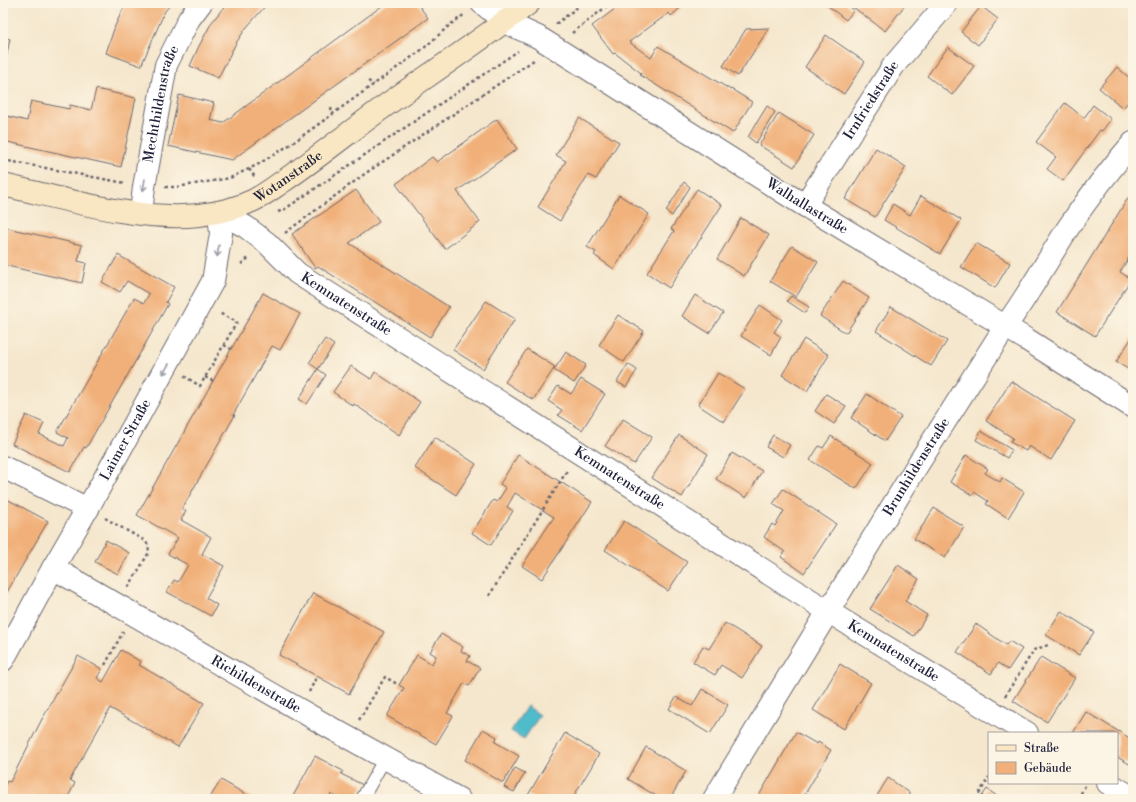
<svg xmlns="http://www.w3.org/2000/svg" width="1136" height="802" viewBox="0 0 1136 802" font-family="'Libre Bodoni',serif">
<rect width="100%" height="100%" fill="#fcf5e5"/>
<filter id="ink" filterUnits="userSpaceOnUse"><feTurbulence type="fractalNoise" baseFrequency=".025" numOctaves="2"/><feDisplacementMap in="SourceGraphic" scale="8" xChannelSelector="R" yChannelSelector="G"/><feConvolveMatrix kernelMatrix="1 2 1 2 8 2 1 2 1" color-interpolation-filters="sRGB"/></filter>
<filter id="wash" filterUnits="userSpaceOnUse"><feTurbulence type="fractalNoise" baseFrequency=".012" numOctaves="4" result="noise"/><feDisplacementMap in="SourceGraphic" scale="16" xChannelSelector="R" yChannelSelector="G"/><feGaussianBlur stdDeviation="0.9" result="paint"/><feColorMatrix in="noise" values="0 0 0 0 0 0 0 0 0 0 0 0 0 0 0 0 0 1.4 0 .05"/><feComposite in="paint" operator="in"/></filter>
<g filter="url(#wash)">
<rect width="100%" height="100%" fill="#f5e7cd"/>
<path fill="#50bbcb" stroke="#396e83" d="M527,706L540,715L524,739L511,731Z"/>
<g id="blocks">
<g fill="#f1b079">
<path d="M126,3H172L165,11L141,66L106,53L115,26Z"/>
<path d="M227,3H268L246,28L236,43L218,78L190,66L199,46L212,22Z"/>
<path d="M386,3H417L428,18L232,160L168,146L179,95L214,103L210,120L223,123Z"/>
<path d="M623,3H686L671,16L669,13L629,42L651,58L658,46L731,90V89L752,102L733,133L640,75L641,73L615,53L613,54L592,26Z"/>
<path d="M824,3H845L854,10L846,20Z"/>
<path d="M857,3H902L905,5L885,31L853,7Z"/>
<path d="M981,6L998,19L978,45L961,32Z"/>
<path d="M769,28L738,76L723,66L746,29Z"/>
<path d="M826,35L865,62L844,94L805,67Z"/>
<path d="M3,37L10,39L4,68H3Z"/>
<path d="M948,47L974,66L952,95L927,76Z"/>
<path d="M1117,67L1133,81V96L1123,108L1099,88Z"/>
<path d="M96,89L136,98L121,167L3,141V115L27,121L31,101L69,109L70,105L91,110Z"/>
<path d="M1065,103L1084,118L1093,105L1111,119L1102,131L1100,130L1063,181L1047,169L1056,157L1036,142Z"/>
<path d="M767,106L775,112L756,143L748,137Z"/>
<path d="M779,113L814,135L794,167L759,145Z"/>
<path d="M579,118L619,142L596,179L588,175L560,221L538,207L566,161L556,155Z"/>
<path d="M497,119L517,149L457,191L480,222L445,249L396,184L432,157L437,162Z"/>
<path d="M876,148L906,167L875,217L845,199Z"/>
<path d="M684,182L690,187L672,216L666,211Z"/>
<path d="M697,189L722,205L669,288L647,273L674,231L671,229Z"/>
<path d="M356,190L379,222L349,243L449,307L430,337L318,266L315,268L292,234Z"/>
<path d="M619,195L649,214L614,269L594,255L596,252L587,247Z"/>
<path d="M921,196L961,220L940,254L884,220L893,204L910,215Z"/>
<path d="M1128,198L1133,201V251L1120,272L1131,279L1095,336L1057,312Z"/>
<path d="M741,218L769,235L744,276L717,259Z"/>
<path d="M3,227L82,245L78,261L86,263L82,283L3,265Z"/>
<path d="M976,243L1010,263L995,288L961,267Z"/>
<path d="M792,246L818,262L796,297L770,281Z"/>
<path d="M118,255L174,287L166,302L168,304L86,448L84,447L70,472L12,444L26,415L44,423L39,434L64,446L68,438L57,432L134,298L144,303L149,294L127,281L120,292L102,282Z"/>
<path d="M843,281L869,298L846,333L820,316Z"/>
<path d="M263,293L300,314L280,350L272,346L233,415H235L182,509L186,511L181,520L211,537L202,554L224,566L206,598L217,605L211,616L167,592L174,580L178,582L188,565L168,554L178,538L137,515Z"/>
<path d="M695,295L723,313L709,333L682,316Z"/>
<path d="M791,296L809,307L805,313L787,301Z"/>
<path d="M486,301L515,319L483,369L453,350Z"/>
<path d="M760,305L782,320L774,332L781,337L771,355L741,336Z"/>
<path d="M891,307L947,341L931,366L876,331Z"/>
<path d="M618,315L644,331L624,362L599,345Z"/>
<path d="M1133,336V372L1116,362Z"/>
<path d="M325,339L334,345L318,369L309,363Z"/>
<path d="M804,339L829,355L807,391L782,375Z"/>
<path d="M527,349L555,367L533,400L505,382Z"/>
<path d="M566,352L586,365L574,383L554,370Z"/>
<path d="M628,364L637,370L626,387L617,382Z"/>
<path d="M351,366L371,379L375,372L420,402L399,435L354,404L353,406L333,392Z"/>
<path d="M318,369L326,375L307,404L299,399Z"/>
<path d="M718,373L745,389L724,422L698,405Z"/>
<path d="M581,379L605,394L582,430L558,415L562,410L548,401L558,386L571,394Z"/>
<path d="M1011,381L1075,421L1051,460L1029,446L1026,451L1010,442L1013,438L986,421Z"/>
<path d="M826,394L846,406L834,424L815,411Z"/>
<path d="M867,394L901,417L885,441L851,418Z"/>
<path d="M623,419L652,437L634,464L605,446Z"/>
<path d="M981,431L1012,450L1007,458L976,440Z"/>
<path d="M679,435L708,454L682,497L652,478Z"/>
<path d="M773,435L790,445L783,457L766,447Z"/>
<path d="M831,436L873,463L856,489L810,460L819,446L823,448Z"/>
<path d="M435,437L476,464L456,495L415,468Z"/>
<path d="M732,453L762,471L746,498L716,479Z"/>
<path d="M518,455L592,502L542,579L522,566L554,517L515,493L507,507L513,511L491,545L472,533L493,500L497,502L506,488L500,484Z"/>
<path d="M966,455L988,469L985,473L1000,482L1002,478L1024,492L1008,518L986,504L988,501L974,492L972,495L950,482Z"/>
<path d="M783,489L836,524L804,573L781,557L785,552L764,537L772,524L775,526L784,511L773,504Z"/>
<path d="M3,497L48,521L3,599Z"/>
<path d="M934,508L964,527L945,558L914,539Z"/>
<path d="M624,521L687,562L668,591L605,550Z"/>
<path d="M106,540L129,553L118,574L95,562Z"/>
<path d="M898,565L919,579L905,601L927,615L914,636L870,609Z"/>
<path d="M313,593L384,632L349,694L279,655Z"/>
<path d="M1061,611L1094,632L1079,655L1046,635Z"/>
<path d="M725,623L762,646L742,678L721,665L715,675L693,662L703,646L709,649Z"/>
<path d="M976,624L1006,645L1009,641L1022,649L1008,670L998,663L991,674L957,652Z"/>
<path d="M441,634L463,647L461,651L470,656L467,661L480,668L469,686L464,683L447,713L453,716L436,744L387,716L404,688L399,685L417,655L432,664L436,656L430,652Z"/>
<path d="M121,650L141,662L139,665L204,703L178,747L110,708L70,780L75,783L67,799H3V789L7,781L10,782L41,721L78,656L102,669L97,678L103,682Z"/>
<path d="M1041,657L1075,678L1047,722L1013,701Z"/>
<path d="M840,664L871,683L844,729L813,710Z"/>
<path d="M702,689L728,705L710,734L669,709L676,697L692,706Z"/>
<path d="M1086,712L1133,740V766L1117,757V733H1073Z"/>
<path d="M483,729L497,737L495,742L519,756L503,783L465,760Z"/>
<path d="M796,732L817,744L818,742L831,750L802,799H757Z"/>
<path d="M565,733L599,754L572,799H535L528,795Z"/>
<path d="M646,747L686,771L670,799H661L628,779Z"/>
<path d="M315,756L343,771L341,774L363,785L356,799H340L331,794L328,799L292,798Z"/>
<path d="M515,768L525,773L514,792L504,787Z"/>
<path d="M888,778L910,793L906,799H875Z"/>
<path d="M221,780L254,799H209Z"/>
<path d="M987,789L1001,799H980Z"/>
</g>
</g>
</g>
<g filter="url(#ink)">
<use href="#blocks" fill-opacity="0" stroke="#6c676e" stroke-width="1"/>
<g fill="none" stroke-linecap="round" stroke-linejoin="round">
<defs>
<path id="service" d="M362,799L385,758"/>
<g id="minor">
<path id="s1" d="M482,3L505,22L538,37L799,202L1026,339L1133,407"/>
<path id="s2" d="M805,205L894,65L947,3"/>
<path id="s3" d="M219,212L246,227L267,243L297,273L829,612L1027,733"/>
<path id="s4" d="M141,213L144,187L166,65L189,19L201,3"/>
<path d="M3,467L88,509"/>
<path id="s5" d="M53,568L331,728L459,799"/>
<path id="s6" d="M3,660L53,568L97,492L213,281L221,234L219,212"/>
<path d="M1108,783L1133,798"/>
<path id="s7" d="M714,799L918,464L1005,327C1028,295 1047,261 1068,228C1088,198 1109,170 1133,143"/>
</g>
<g id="secondary">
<path id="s8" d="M3,185C62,198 139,222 199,215C217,213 238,208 254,200C264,195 273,188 282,182C319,157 353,129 389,103C436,70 484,38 529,3"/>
</g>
</defs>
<use href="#service" stroke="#6c676e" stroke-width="14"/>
<use href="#minor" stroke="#6c676e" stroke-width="24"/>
<use href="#secondary" stroke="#6c676e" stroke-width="24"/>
<g stroke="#6c676e" stroke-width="2.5" stroke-dasharray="3 3" stroke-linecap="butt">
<path d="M556,24L583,3"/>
<path d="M572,33L611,3"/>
<path d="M368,81L374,84"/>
<path d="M331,108L332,114"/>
<path d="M3,160L125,183"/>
<path d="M249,169L255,177"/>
<path d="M165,187H177L230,178L257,165L291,144L423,49L451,24L465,14"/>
<path d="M278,212L285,209L518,51"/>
<path d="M285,233L366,173L534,60"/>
<path d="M241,264L250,257"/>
<path d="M224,345L231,349"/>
<path d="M184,376L200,386L237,322L219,313"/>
<path d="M205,377L213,381"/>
<path d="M105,518L145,541L149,546L148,554L128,588"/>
<path d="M489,596L568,469"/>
<path d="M105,665L123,632"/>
<path d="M309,692L317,676"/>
<path d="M1005,696L1034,650L1048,645"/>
<path d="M359,720L385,677L397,684"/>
<path d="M976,799L989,777"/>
<path d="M1078,799L1086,784"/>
</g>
<use href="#service" stroke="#fff" stroke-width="12"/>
<use href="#minor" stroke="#fff" stroke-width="22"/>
<use href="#secondary" stroke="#f9e7c3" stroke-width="22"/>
</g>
<defs><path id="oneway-shaft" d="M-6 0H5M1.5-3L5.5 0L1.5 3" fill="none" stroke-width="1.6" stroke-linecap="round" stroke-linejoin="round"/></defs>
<g stroke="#9c9ca7">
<use href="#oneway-shaft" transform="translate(144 185) rotate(99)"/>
<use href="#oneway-shaft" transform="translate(218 251) rotate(99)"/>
<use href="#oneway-shaft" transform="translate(166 369) rotate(119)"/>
</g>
</g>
<g text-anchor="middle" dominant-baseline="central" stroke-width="4" stroke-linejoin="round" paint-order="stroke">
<g font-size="14" fill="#22223b" stroke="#fcf5e5">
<text stroke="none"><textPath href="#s2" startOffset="124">Irnfriedstraße</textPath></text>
<text stroke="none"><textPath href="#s4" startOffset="111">Mechthildenstraße</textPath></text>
<text stroke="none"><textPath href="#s8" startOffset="298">Wotanstraße</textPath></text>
<text stroke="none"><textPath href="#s1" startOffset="384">Walhallastraße</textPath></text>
<text stroke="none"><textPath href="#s3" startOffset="158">Kemnatenstraße</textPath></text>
<text stroke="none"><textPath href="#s6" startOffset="252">Laimer Straße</textPath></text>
<text stroke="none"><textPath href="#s7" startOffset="389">Brunhildenstraße</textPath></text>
<text stroke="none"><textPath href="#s3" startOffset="482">Kemnatenstraße</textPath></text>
<text stroke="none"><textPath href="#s3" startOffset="806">Kemnatenstraße</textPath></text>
<text stroke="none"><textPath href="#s5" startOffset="234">Richildenstraße</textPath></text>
</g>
</g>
<rect width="1136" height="802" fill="none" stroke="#fcf5e5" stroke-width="16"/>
<rect x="988" y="732" width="130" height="52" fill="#fcf5e5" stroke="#a5a1a1"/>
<rect x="996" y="745" width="20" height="6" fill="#f9e7c3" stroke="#a5a1a1"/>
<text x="1024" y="752" font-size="12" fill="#22223b">Straße</text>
<rect x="996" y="762" width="20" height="12" fill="#f1b079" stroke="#a5a1a1"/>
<text x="1024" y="772" font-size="12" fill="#22223b">Gebäude</text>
</svg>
